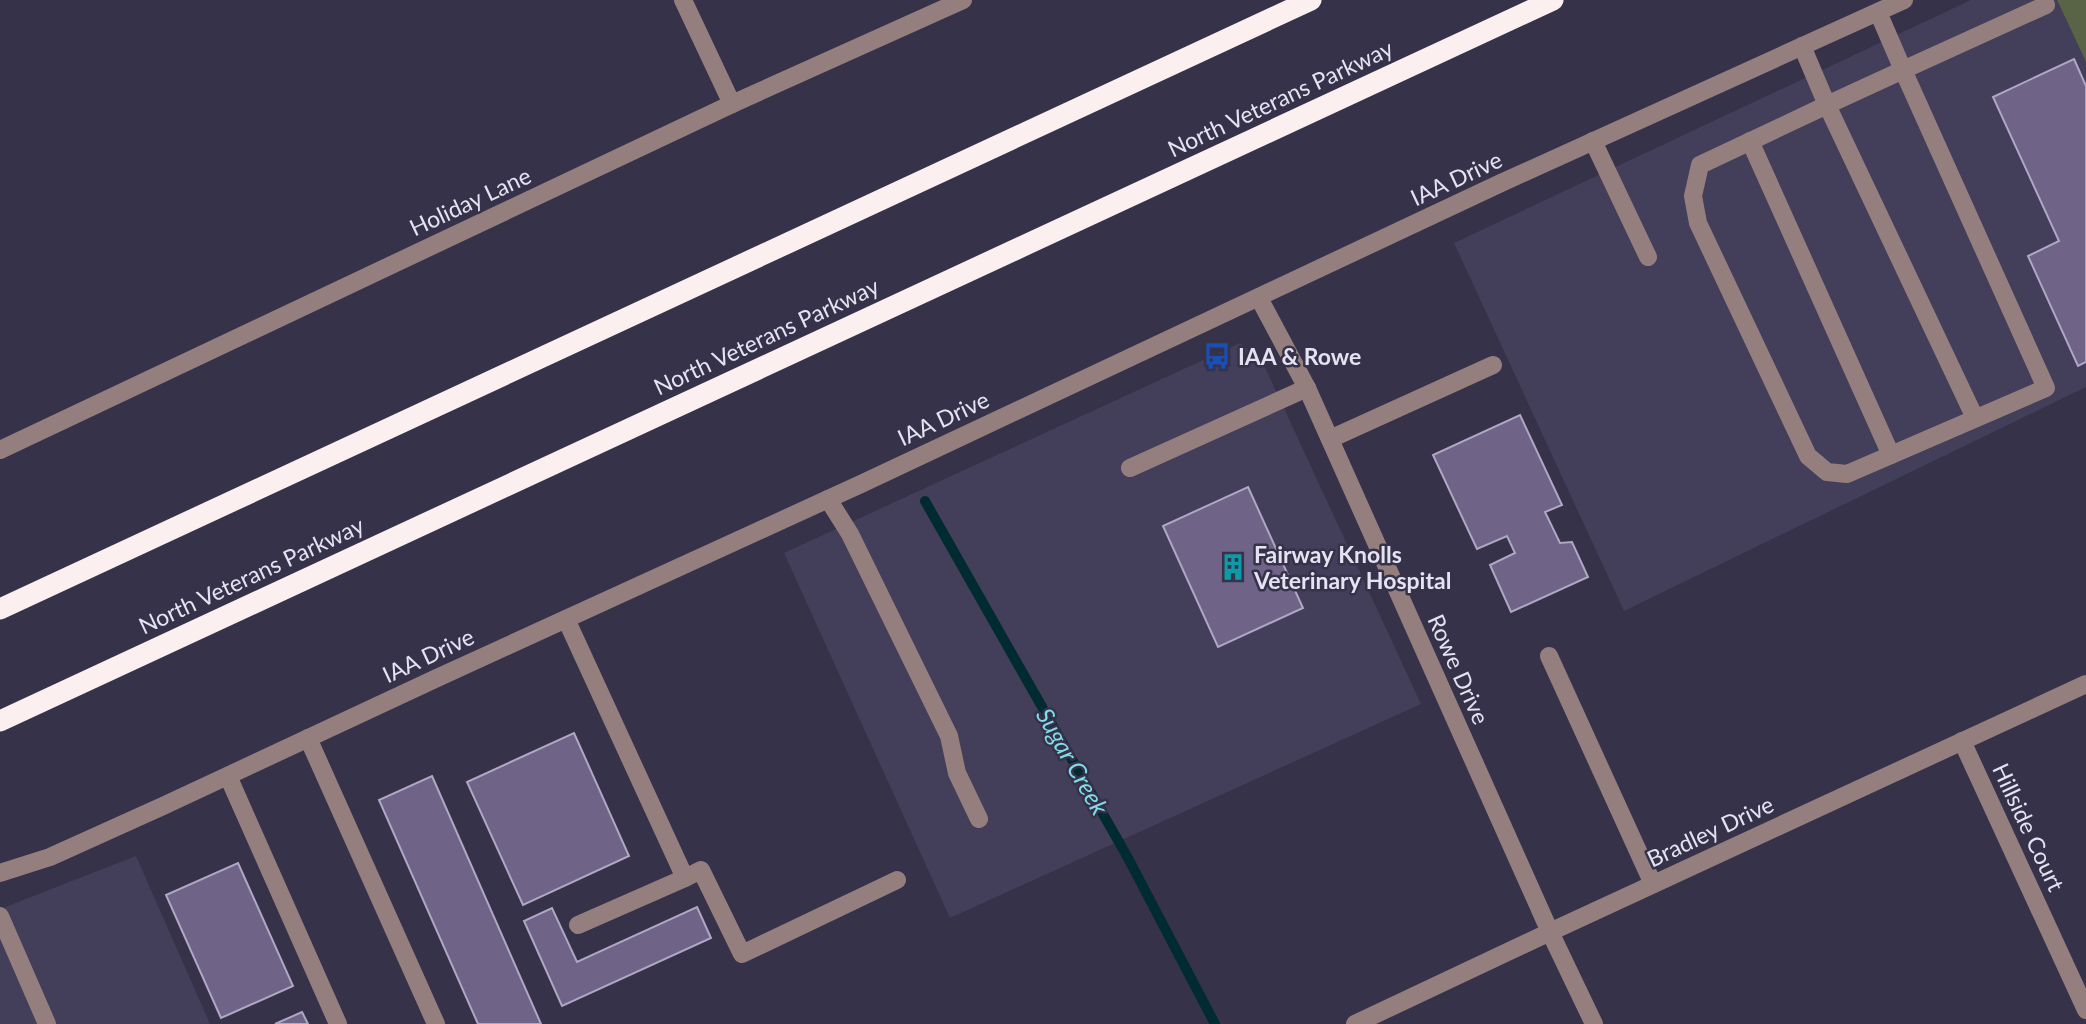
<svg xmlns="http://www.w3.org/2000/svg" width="2086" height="1024" viewBox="0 0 2086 1024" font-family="Lato,sans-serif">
<rect width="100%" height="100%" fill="#36324a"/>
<g fill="#433e5a">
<path d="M1971,0H2057L2086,62V387L1624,611L1454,243Z"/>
<path d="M1240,343L1263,363L1421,704L950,918L784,553Z"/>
<path d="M136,856L210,1024H0V909Z"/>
</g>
<path fill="#596446" d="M2057,0H2086V62Z"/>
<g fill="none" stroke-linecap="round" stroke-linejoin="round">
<path stroke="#002b31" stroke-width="10" d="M925,501L1128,858L1215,1024"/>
</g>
<g fill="#6f6388" stroke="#afa7c3" stroke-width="2">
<path d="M2074,59L2086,86V362L2078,366L2028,256L2059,241L1993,97Z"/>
<path d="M1520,415L1562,505L1545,512L1560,543L1572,542L1588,577L1511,612L1490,565L1515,553L1507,536L1477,549L1433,455Z"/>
<path d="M1248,487L1303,608L1218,647L1163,526Z"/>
<path d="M574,733L629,856L523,905L467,782Z"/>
<path d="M432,776L541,1024H478L379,800Z"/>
<path d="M238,863L293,986L221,1018L166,895Z"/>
<path d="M697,907L711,938L562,1006L524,921L552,908L577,962Z"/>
<path d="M302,1012L308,1024H275Z"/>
</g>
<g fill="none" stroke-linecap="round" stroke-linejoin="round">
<g stroke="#957f7e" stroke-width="18">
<path d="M683,0L732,104"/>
<path d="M1878,12L1903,70L2046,5"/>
<path d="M1802,46L1827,105L1700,165L1693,196L1698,223L1808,456L1827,472L1847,474L2046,388L1903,70L1827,105L1975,418"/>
<path d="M1593,141L1648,257"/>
<path d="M1750,141L1891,455"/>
<path d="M1259,298L1307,388L1550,932L1594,1024"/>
<path d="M1330,439L1493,365"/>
<path d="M0,450L732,104L963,0"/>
<path d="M1130,468L1307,388"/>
<path d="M828,499L850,534L949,736L957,773L979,819"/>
<path d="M566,619L685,878L578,925"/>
<path d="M1549,656L1653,884"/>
<path d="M308,738L436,1024"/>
<path d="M1962,741L2086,1010"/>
<path d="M228,776L338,1024"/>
<path d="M0,873L50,857L163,806L437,678L861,484L1501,183L1904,0"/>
<path d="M685,878L701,870L742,954L897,880"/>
<path d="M0,916L47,1024"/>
<path d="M1355,1024L1550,932L2086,684"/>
</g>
<g stroke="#fbf0ef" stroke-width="21">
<path d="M0,609L1311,0"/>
<path d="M0,721L1553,0"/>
</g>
</g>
<defs>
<symbol id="bus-bare" viewBox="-9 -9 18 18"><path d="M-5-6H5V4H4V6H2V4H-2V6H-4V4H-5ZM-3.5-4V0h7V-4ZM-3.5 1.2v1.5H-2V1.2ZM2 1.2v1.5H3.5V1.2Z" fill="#1a4fb4" stroke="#36324a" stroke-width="2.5" paint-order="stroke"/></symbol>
<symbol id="building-bare" viewBox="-9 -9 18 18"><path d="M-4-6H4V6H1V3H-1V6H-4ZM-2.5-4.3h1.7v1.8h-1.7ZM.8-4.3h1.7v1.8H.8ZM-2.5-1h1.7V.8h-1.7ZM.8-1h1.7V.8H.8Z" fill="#0f9aa8" stroke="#36324a" stroke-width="2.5" paint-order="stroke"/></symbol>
</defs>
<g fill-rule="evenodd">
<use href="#bus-bare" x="1198" y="337" width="38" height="38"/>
<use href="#building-bare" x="1214" y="548" width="38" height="38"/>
</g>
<g text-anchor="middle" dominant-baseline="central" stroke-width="5" stroke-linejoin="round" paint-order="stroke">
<g font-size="23" fill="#e5e3f2" stroke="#36324a">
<text transform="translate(1280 98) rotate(-25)">North Veterans Parkway</text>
<text transform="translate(1456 178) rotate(-25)">IAA Drive</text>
<text transform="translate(470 201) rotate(-25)">Holiday Lane</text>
<text transform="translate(766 336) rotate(-25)">North Veterans Parkway</text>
<text transform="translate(943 418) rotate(-25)">IAA Drive</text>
<text transform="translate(251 575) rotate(-25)">North Veterans Parkway</text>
<text transform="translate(428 655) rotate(-25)">IAA Drive</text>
<text transform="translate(1459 669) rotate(66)">Rowe Drive</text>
<text transform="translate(2029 827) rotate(65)">Hillside Court</text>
<text transform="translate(1710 831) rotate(-25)">Bradley Drive</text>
</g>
<g font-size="23" font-weight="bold" fill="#e5e3f2" stroke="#36324a" text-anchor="start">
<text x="1238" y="356">IAA &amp; Rowe</text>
<text x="1254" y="554">Fairway Knolls<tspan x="1254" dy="26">Veterinary Hospital</tspan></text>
</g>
<g font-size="24" font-style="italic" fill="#81ddea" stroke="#36324a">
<text transform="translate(1073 761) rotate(60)">Sugar Creek</text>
</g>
</g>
</svg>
